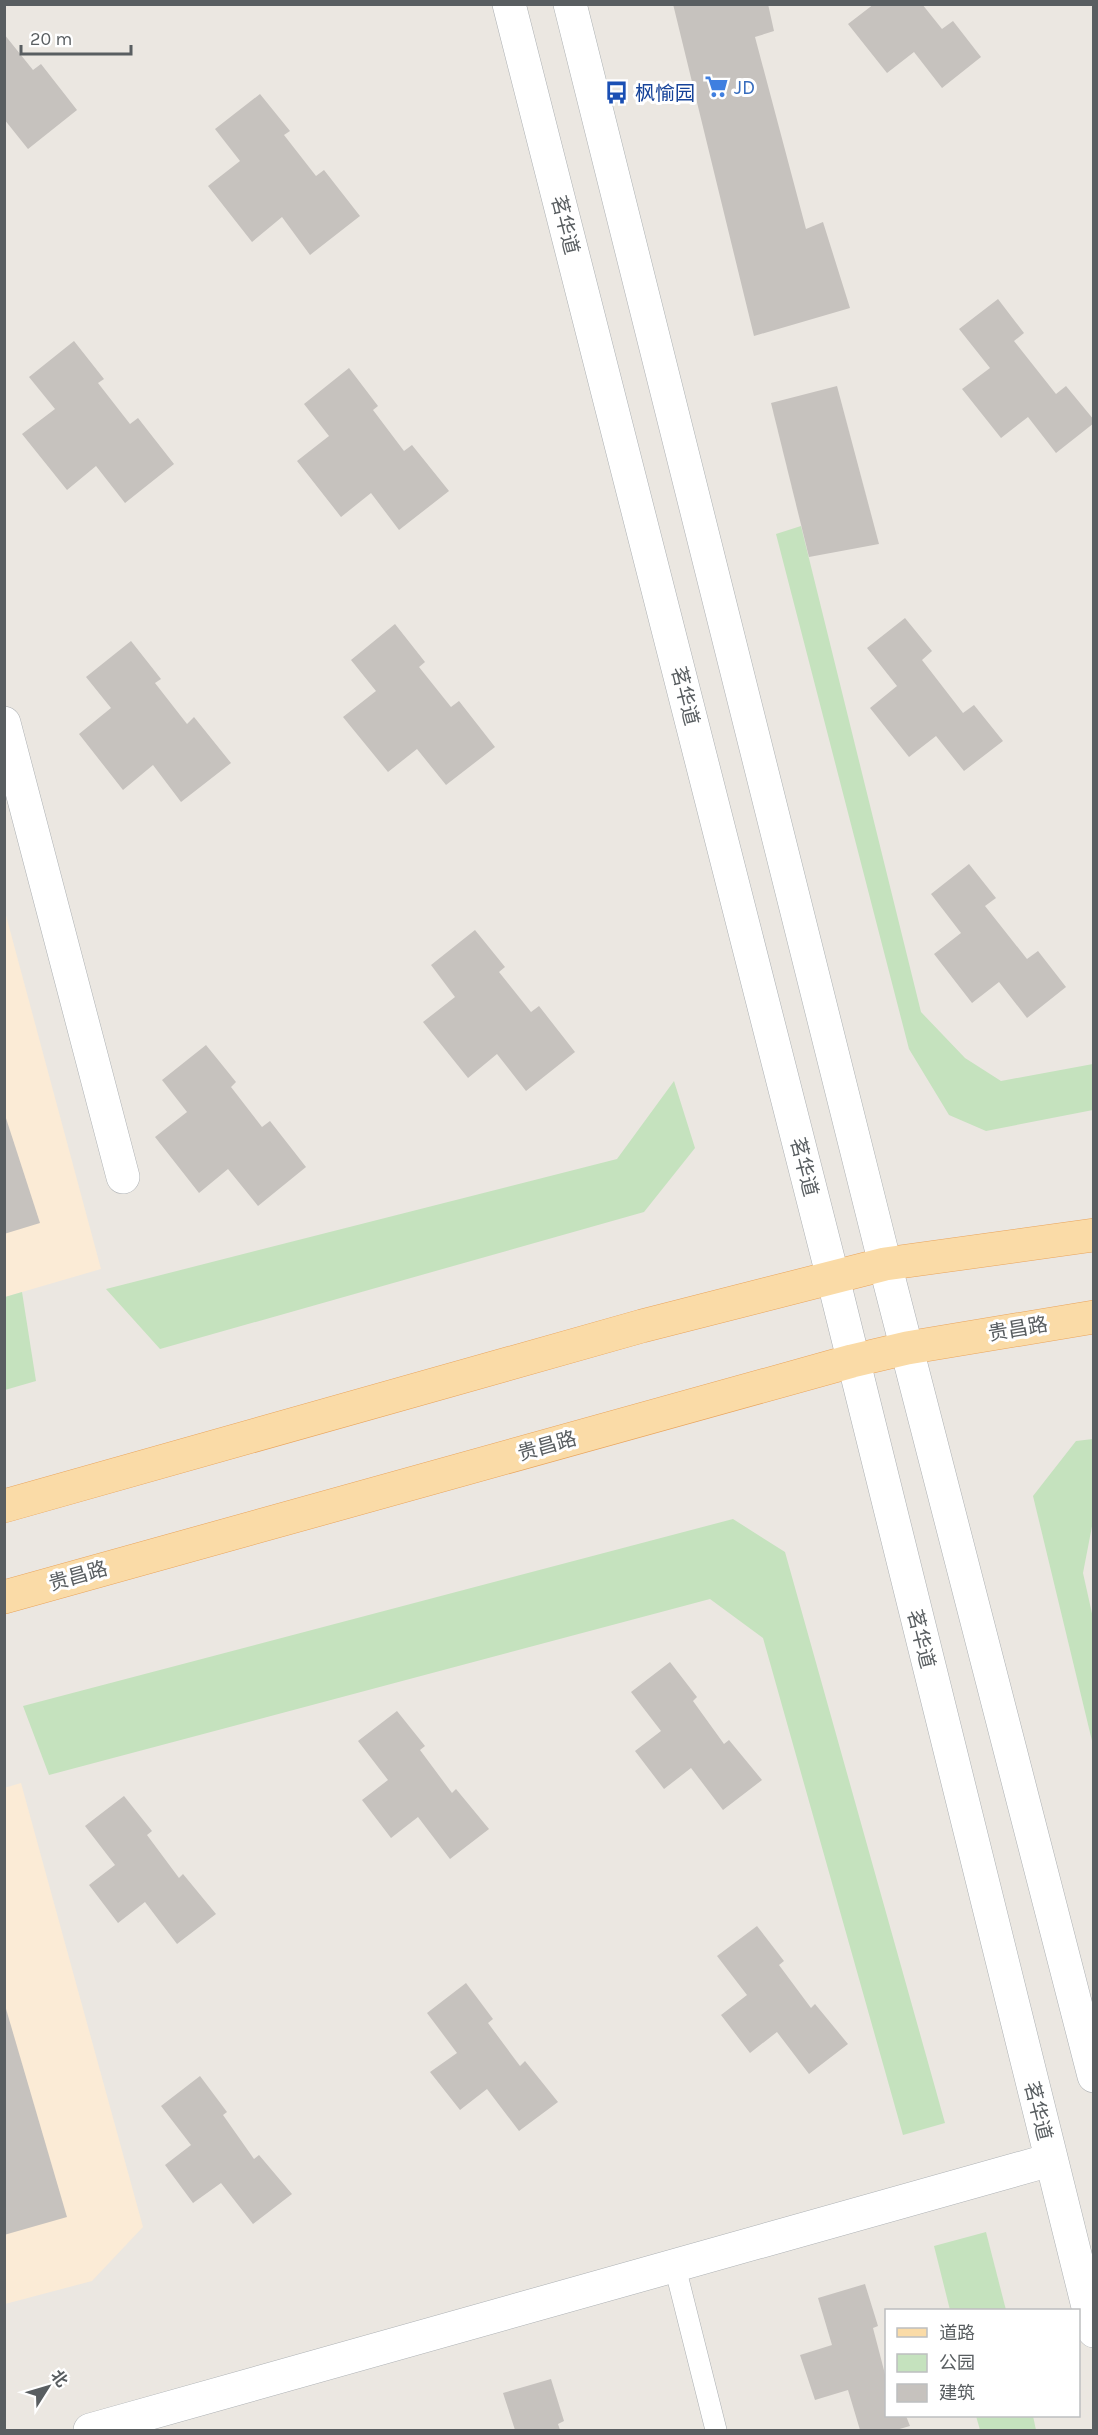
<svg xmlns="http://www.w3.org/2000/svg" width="1098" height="2435" viewBox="0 0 1098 2435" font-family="Karla,'Noto Sans SC',sans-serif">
<rect width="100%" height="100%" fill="#ebe7e1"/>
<g fill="#fbebd6">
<path d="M4,908L101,1269L5,1297H4Z"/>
<path d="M21,1783L143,2227L92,2281L5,2304L4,1788Z"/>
</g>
<g fill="#c5e2be">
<path d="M801,526L921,1012L965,1058L1001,1081L1093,1064V1110L986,1131L949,1115L909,1049L776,534Z"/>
<path d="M674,1081L695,1148L644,1212L160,1349L106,1289L617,1159Z"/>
<path d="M22,1292L36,1381L5,1390V1297Z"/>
<path d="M1093,1439V1521L1083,1573L1093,1618V1745L1033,1496L1076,1441Z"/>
<path d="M733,1519L785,1552L945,2123L903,2135L763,1638L710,1599L49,1775L23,1706Z"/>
<path d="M986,2232L1006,2310H950L934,2246Z"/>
<path d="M976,2416H1033L1036,2430H980Z"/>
</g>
<g fill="#c6c2be">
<path d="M673,4H768L774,31L755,37L806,229L823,222L850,308L754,336Z"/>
<path d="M874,4H922L942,29L953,21L981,57L942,88L914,52L887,73L848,24Z"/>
<path d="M4,34L33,70L41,64L77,110L28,149L4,119Z"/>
<path d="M260,94L290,131L284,135L316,176L324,170L360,216L310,255L282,217L252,242L208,186L240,161L215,129Z"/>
<path d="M998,299L1024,333L1014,341L1056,394L1066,386L1094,420V423L1056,453L1028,417L1001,438L962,389L990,368L959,329Z"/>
<path d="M74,341L104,379L98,383L130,424L138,418L174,464L125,503L96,466L67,490L22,434L55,409L29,377Z"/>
<path d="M349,368L378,406L373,410L404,451L412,445L449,491L399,530L371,493L341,517L297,461L329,436L304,404Z"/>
<path d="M837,386L879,544L809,557L771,403Z"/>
<path d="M905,618L932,651L922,660L963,713L974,705L1003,741L964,771L936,736L909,757L870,708L897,686L867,648Z"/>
<path d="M395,624L425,662L419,667L451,707L459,701L495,747L446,785L417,749L388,772L343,717L376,691L351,660Z"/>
<path d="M131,641L161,679L155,683L187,724L194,717L231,763L181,802L153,765L123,790L79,734L111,708L86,677Z"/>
<path d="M969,864L996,898L985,906L1027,959L1038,951L1066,987L1027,1018L999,982L972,1003L934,954L961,933L931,894Z"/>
<path d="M475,930L505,967L499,972L531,1012L539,1006L575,1052L526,1091L497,1054L468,1078L423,1022L455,997L431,965Z"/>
<path d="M206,1045L236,1082L231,1087L262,1127L270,1121L306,1167L258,1206L228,1169L199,1193L155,1137L187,1112L162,1080Z"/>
<path d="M4,1112L40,1223L4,1234Z"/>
<path d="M670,1662L697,1697L693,1701L724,1744L729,1740L762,1780L723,1810L691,1768L664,1789L635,1751L661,1731L631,1692Z"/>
<path d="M397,1711L425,1746L420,1750L452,1793L456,1789L489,1829L450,1859L418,1817L391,1838L362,1800L388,1780L358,1741Z"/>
<path d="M124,1796L152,1831L147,1835L179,1878L183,1874L216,1914L177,1944L145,1902L118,1923L89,1885L115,1865L85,1826Z"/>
<path d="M757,1926L784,1961L779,1965L811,2008L815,2004L848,2044L809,2074L777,2032L750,2053L721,2015L747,1995L717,1956Z"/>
<path d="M466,1983L493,2019L488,2023L520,2066L525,2061L558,2102L519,2131L487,2089L460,2110L430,2072L457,2053L427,2013Z"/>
<path d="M4,2002L67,2217L4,2235Z"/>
<path d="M200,2076L227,2112L223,2115L254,2159L259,2155L292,2194L253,2224L221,2183L193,2203L165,2165L191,2145L161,2106Z"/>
<path d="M865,2284L878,2326L873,2328L886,2378V2416H906L910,2426L896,2430H860L848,2390L815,2400L800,2355L832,2345L818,2298Z"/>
<path d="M551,2379L564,2421L558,2424L560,2430H515L503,2393Z"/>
</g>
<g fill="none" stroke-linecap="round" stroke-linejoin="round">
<defs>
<path id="service" d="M675,2267L716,2430"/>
<g id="minor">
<path d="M4,723L123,1177"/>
<path d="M90,2430L1050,2160"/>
</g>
<g id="tertiary">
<path d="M509,4L833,1278L1094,2331"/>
<path d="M570,4L885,1264L1094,2076"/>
</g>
<g id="primary">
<path d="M4,1506L642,1326L885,1264L1094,1235"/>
<path d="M4,1597L852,1361L907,1348L1094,1317"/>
</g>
</defs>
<use href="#service" stroke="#acb0b3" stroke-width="22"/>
<use href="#minor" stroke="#acb0b3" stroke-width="34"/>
<use href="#tertiary" stroke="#acb0b3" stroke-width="34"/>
<use href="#primary" stroke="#e9a45c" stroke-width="34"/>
<use href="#service" stroke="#fff" stroke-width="21"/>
<use href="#minor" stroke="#fff" stroke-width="33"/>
<use href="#tertiary" stroke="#fff" stroke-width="33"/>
<use href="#primary" stroke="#fadba7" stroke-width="33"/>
</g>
<defs>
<symbol id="supermarket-bare" viewBox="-9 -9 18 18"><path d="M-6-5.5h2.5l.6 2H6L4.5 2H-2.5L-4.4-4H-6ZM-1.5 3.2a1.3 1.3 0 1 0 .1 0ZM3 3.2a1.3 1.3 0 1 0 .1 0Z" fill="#3f7fe0" stroke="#fff" stroke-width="2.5" paint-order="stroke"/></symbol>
<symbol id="bus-bare" viewBox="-9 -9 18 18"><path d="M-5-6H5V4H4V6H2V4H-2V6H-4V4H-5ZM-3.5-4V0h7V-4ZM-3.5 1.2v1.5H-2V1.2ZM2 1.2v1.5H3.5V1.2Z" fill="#1a4fb4" stroke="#fff" stroke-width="2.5" paint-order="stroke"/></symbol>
</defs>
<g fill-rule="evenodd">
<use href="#supermarket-bare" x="700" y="70" width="33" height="33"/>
<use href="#bus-bare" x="600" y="76" width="33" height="33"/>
</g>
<g text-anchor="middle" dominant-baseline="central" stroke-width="6" stroke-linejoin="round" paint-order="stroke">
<g font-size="20" fill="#366cbe" stroke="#fff" text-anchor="start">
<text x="734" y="87">JD</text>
</g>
<g font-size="20" fill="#164399" stroke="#fff" text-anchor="start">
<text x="635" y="93">枫愉园</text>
</g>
<g font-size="20" fill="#595e61" stroke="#fff">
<text transform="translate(565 225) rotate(76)">茗华道</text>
<text transform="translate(685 696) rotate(76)">茗华道</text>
<text transform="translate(804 1167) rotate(76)">茗华道</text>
<text transform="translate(1018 1329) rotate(-10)">贵昌路</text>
<text transform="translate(547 1446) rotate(-16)">贵昌路</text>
<text transform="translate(78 1576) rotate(-16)">贵昌路</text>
<text transform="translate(921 1639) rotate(76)">茗华道</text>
<text transform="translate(1038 2111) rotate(76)">茗华道</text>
</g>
</g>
<rect width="1098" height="2435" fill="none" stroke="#595e61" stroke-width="12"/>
<rect x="885" y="2309" width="195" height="108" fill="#ffffff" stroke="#bdbfc0" stroke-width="1.5"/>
<rect x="897" y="2328" width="30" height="9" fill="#fadba7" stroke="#bdbfc0" stroke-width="1.5"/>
<text x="939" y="2339" font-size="18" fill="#595e61">道路</text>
<rect x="897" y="2354" width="30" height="18" fill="#c5e2be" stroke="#bdbfc0" stroke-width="1.5"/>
<text x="939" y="2369" font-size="18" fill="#595e61">公园</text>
<rect x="897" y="2384" width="30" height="18" fill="#c6c2be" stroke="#bdbfc0" stroke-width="1.5"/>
<text x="939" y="2399" font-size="18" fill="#595e61">建筑</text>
<g transform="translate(48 2387) rotate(53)" stroke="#ffffff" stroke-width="4.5" paint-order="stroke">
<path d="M0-4.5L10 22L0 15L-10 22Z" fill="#595e61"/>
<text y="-9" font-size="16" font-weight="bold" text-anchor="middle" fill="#595e61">北</text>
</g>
<path d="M21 45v9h110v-9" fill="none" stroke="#595e61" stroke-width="3"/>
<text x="30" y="45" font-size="18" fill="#595e61" stroke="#ffffff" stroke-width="4.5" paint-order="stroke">20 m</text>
</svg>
